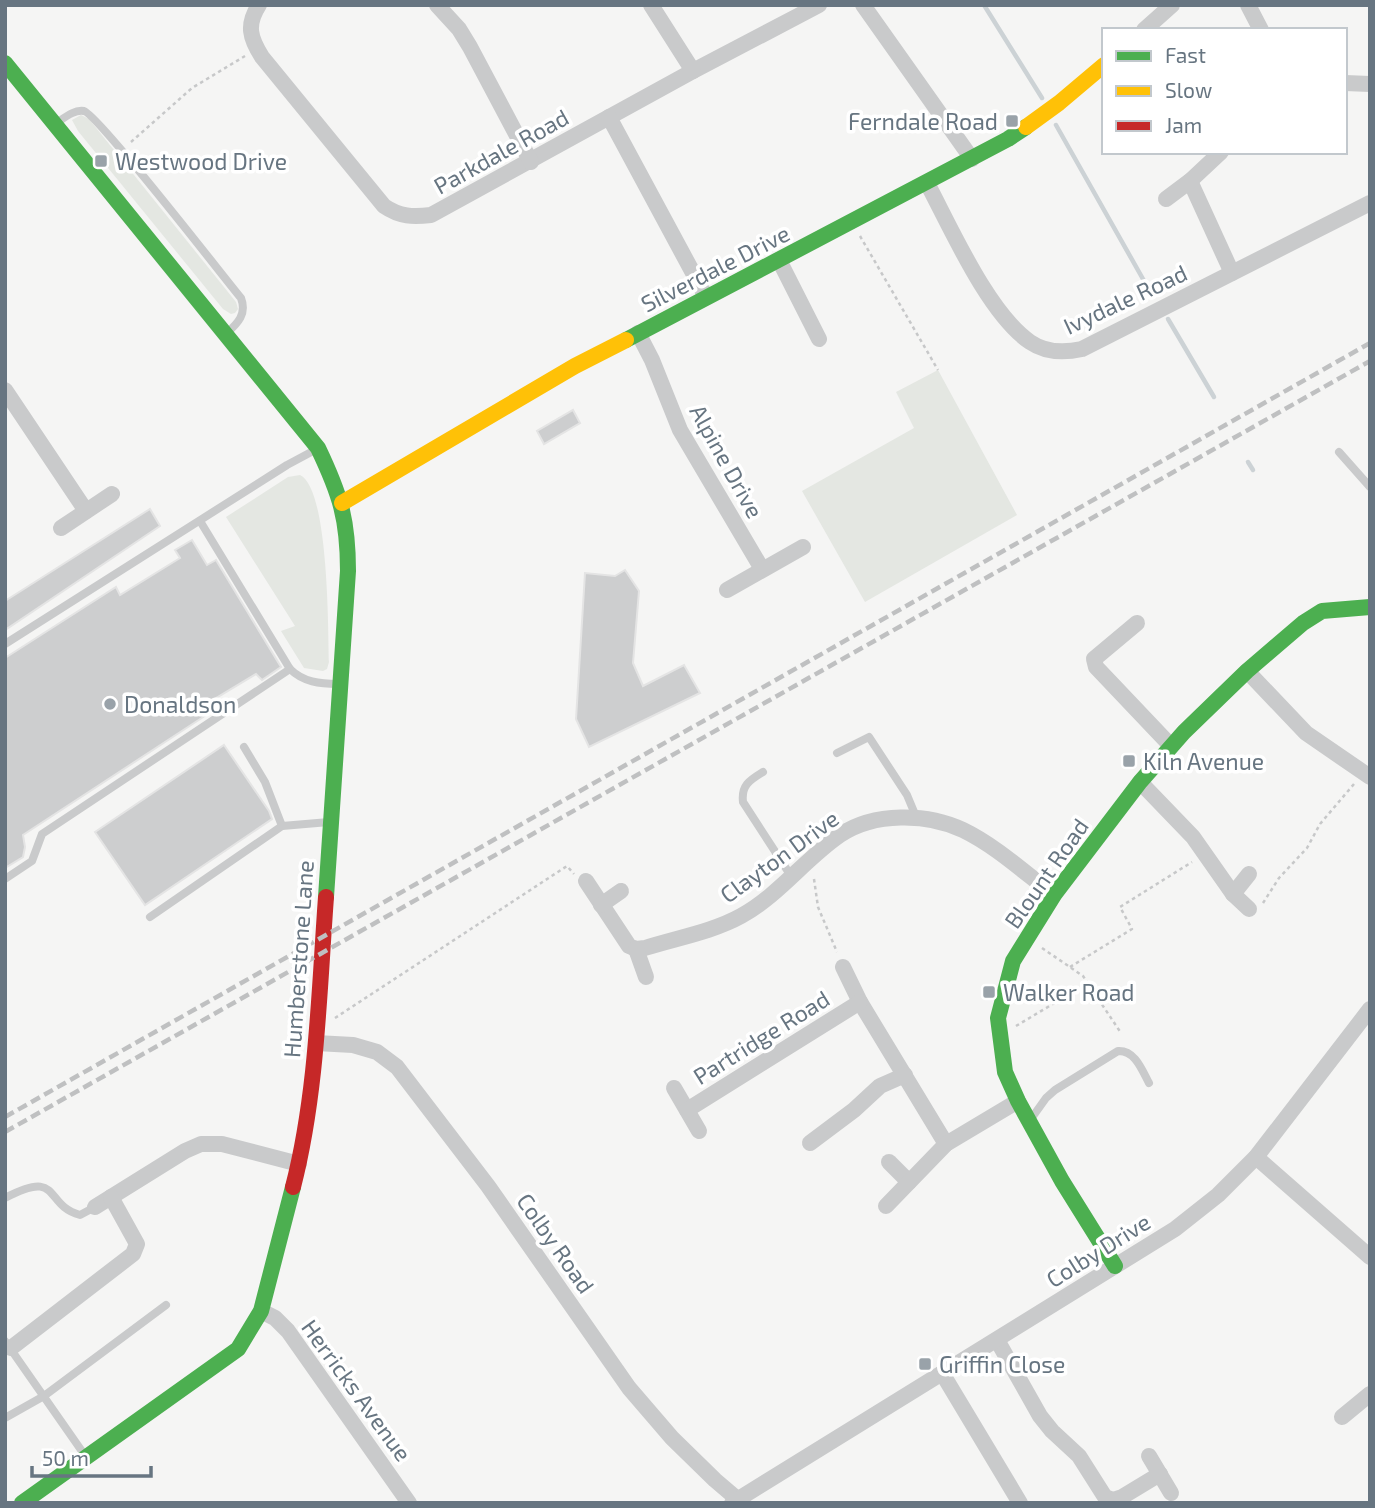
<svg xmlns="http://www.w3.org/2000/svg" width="1375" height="1508" viewBox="0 0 1375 1508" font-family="'Exo 2',sans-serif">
<rect width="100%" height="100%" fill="#f5f5f4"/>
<g fill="#e4e7e2">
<path d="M81,115L89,119L236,302L238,309L235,313L231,314L223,309L78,131L72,120Z"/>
<path d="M938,370L1017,515L865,602L802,491L914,428L896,392Z"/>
<path d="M300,475C329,489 328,629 329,662L327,669L323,671L304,668L281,631L295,626L226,517L288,477Z"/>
</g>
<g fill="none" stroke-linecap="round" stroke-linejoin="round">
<g stroke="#ccd2d5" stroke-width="4.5">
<path d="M984,5L1042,98"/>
<path d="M1056,125L1152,295"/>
<path d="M1168,319L1214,397"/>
<path d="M1248,462L1253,470"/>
</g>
</g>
<g fill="#cdcecf" stroke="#e4e4e4" stroke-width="2">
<path d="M573,410L580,423L544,444L537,431Z"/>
<path d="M150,509L160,526L5,630V601Z"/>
<path d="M192,540L207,565L216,560L281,667L262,680L256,674L213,700L217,708L23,835L25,847L23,857L5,868V658L116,587L120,595L180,558L175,550Z"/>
<path d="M625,570L639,591L633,663L643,686L684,665L700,693L589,747L576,719L585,573L615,576Z"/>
<path d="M224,745L269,811L272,819L145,905L95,832Z"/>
</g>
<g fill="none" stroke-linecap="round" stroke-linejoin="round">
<g stroke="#c7c8c9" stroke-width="2.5" stroke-dasharray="3.5 3.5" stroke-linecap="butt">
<path d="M131,142L192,88L245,56"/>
<path d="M860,236L938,370"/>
<path d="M814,879L818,907L837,952"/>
<path d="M1263,903L1279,878L1307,848L1320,824L1354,784"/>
<path d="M1042,948L1083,976L1121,1033"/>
<path d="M1070,967L1132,929L1120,907L1192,862"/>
<path d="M335,1018L567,866L574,874"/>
<path d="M1016,1026L1088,983"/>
</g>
<g stroke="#c9cacb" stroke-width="8">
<path d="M55,124C63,119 74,109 84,111C98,115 222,275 241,298C247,314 238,323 227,333"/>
<path d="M1339,452L1370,487"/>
<path d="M200,521L290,669C303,682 320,684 338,684"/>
<path d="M5,644L287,465L315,450"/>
<path d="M244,747L265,782L282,826"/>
<path d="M837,753L869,737L907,795L917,819"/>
<path d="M763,772C750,780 741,785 743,802L791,876"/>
<path d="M5,879L32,861L42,834L290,669"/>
<path d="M150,917L282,826L329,822"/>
<path d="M1031,1119L1046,1098L1055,1090L1118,1051C1135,1050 1142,1070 1149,1083"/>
<path d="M5,1198C62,1168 43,1205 80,1215L95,1207"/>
<path d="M5,1341L86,1457"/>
<path d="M5,1418L44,1396L166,1305"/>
</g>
<g stroke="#c9cacb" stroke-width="16">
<path d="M259,5C246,25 250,38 262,57L384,206C400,217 413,217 431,215L693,71L819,5"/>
<path d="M437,5L459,29L470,47L531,162"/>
<path d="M651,5L693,71"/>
<path d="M863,5L972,159"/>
<path d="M1248,5L1261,30"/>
<path d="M1144,30L1172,5"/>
<path d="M1345,83L1370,84"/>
<path d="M609,117L706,297"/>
<path d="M1190,181L1232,273"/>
<path d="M927,183C951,228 988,313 1030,342C1046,353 1064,353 1082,349L1370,203"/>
<path d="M1166,199L1190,181L1221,152"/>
<path d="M779,260L819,339"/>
<path d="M638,333L652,360L680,430L762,569"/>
<path d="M5,390L86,511"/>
<path d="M61,528L112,494"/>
<path d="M727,590L803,547"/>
<path d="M1137,623L1094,659L1096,667L1171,746"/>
<path d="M1247,671L1306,733L1370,777"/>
<path d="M1140,782L1193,837L1233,894L1249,909"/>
<path d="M586,881L629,946L636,949L645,948C676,938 712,932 741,916C779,895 805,859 840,835C874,812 927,813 963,830C996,846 1025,873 1054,895"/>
<path d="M1233,894L1249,874"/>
<path d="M601,905L621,891"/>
<path d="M636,949L646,977"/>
<path d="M843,967L860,1002L946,1144"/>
<path d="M316,1043L353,1045L377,1052L397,1067L488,1186L629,1388L672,1438L715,1480L742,1503"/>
<path d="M674,1088L699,1131"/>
<path d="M687,1110L860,1002"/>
<path d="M810,1143L854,1110L880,1086L905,1075"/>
<path d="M1256,1157L1370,1257"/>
<path d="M889,1162L909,1182"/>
<path d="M886,1206L946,1144L1018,1101"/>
<path d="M95,1207L185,1151L201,1144H222L299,1164"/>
<path d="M261,1311L275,1318L288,1331L409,1503"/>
<path d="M997,1340L1040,1416L1052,1431L1079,1456L1105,1497L1113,1500L1122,1497L1160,1474"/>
<path d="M11,1348L133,1254L137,1244L111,1197"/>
<path d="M942,1373L1020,1503"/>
<path d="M1342,1417L1370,1394"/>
<path d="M1149,1456L1171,1493"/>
<path d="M732,1503L1175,1229L1218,1195L1256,1157L1370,1009"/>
</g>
<g stroke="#4caf50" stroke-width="16">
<path d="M5,63L318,448C340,494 348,519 348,571L326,897"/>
<path d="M626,340L1008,139L1026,127"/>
<path d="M1115,1266L1062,1181L1018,1101L1005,1072L998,1018L1013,961L1054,895L1140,782L1184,732L1247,671L1303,623L1322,611L1370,607"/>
<path d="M22,1503L238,1349L261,1311L293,1187"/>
</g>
<g stroke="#ffc107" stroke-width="16">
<path d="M1026,127L1059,103L1104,65"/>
<path d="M342,503L575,366L626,340"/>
</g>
<path stroke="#c62828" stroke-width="16" d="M293,1187C317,1094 319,992 326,897"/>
<g stroke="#bfc0c1" stroke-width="4.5" stroke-dasharray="10 5" stroke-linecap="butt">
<path d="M5,1117L1370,343"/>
<path d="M5,1132L1370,361"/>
</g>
</g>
<g fill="#99a2a9" stroke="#fff" stroke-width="2.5">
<rect x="1005" y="114" width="14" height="14" rx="3.5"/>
<rect x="94" y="154" width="14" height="14" rx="3.5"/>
<circle cx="110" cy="704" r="7"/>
<rect x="1122" y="754" width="14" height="14" rx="3.5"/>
<rect x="982" y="985" width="14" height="14" rx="3.5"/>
<rect x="918" y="1357" width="14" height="14" rx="3.5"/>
</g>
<g text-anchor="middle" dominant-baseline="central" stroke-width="7" stroke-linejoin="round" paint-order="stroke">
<g font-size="23" fill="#677581" stroke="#fff" text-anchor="start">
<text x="998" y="121" text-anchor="end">Ferndale Road</text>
<text x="115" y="161">Westwood Drive</text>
<text x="124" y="704">Donaldson</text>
<text x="1143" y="761">Kiln Avenue</text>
<text x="1003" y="992">Walker Road</text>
<text x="939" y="1364">Griffin Close</text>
</g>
<g font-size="23" fill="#677581" stroke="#fff">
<text transform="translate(501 151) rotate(-29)">Parkdale Road</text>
<text transform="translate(715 268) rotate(-27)">Silverdale Drive</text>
<text transform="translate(1125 299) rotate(-25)">Ivydale Road</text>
<text transform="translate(727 461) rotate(61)">Alpine Drive</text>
<text transform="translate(779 856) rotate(-36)">Clayton Drive</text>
<text transform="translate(1046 873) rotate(-55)">Blount Road</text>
<text transform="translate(298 959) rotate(-86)">Humberstone Lane</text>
<text transform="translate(761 1037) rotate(-32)">Partridge Road</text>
<text transform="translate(556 1243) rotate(55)">Colby Road</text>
<text transform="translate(1098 1250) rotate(-32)">Colby Drive</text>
<text transform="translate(357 1390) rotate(54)">Herricks Avenue</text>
</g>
</g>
<rect width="1375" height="1508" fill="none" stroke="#677581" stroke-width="14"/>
<rect x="1102" y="28" width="245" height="126" fill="#ffffff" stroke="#c2c8cd" stroke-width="2"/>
<rect x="1116" y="51" width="35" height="10" fill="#4caf50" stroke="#c2c8cd" stroke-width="2"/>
<text x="1165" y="63" font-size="21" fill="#677581">Fast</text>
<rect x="1116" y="86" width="35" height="10" fill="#ffc107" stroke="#c2c8cd" stroke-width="2"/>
<text x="1165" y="98" font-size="21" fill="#677581">Slow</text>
<rect x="1116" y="121" width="35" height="10" fill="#c62828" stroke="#c2c8cd" stroke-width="2"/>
<text x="1165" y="133" font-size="21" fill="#677581">Jam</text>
<path d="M32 1466v10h119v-10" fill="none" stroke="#677581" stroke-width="3.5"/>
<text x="42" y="1466" font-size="21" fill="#677581" stroke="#ffffff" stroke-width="5" paint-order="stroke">50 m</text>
</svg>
